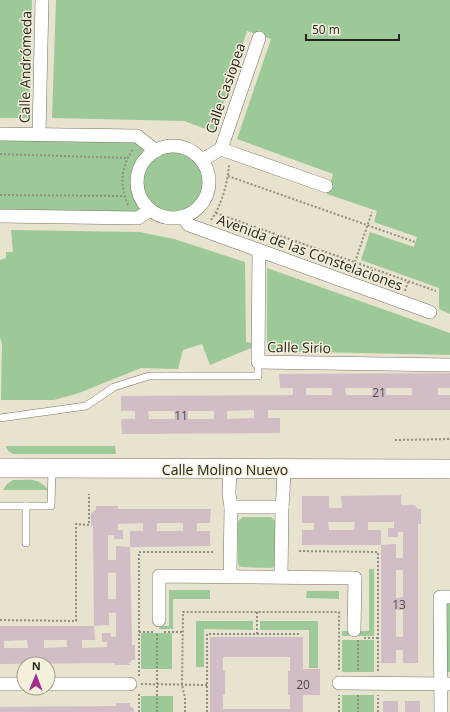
<svg xmlns="http://www.w3.org/2000/svg" width="450" height="712" viewBox="0 0 450 712" font-family="'Open Sans',sans-serif">
<rect width="100%" height="100%" fill="#e7e3cf"/>
<g fill="#9dc897">
<path d="M0,0H32L29,118H0Z"/>
<path d="M56,0H450V314L439,309V288L361,260L370,232L414,247L417,237L374,222L377,211L327,194L333,174L237,139L271,39L247,31L214,132L184,121L52,118Z"/>
<path d="M0,137L136,139L145,147C136,162 129,175 133,193C134,199 139,205 141,210L133,214L0,212Z"/>
<circle cx="173" cy="182" r="30"/>
<path d="M11,230L139,232L174,239L245,262L246,342L252,343L251,348L210,365L202,344L183,350L178,369L141,368L79,393L54,400H1L2,344L0,337V260L6,258V252H13Z"/>
<path d="M267,268L450,333V355L267,351Z"/>
<path d="M6,446H115L116,454H13L8,451Z"/>
<path d="M13,480C28,480 39,477 48,490H3L7,484Z"/>
<path d="M243,517H271L276,522V564L272,568L242,567L239,566L238,563V521Z"/>
<path d="M369,569H374V636H342V631H369Z"/>
<path d="M169,590H210V599H173V629H159V626H169Z"/>
<path d="M307,591H339V599L306,598Z"/>
<rect x="446" y="604" width="4" height="68"/>
<path d="M196,621H253V630L204,629V667H196Z"/>
<path d="M260,621H318V668H309V630H260Z"/>
<rect x="141" y="633" width="31" height="36"/>
<rect x="342" y="640" width="32" height="32"/>
<rect x="342" y="695" width="32" height="17"/>
<rect x="141" y="696" width="32" height="16"/>
</g>
<g fill="#d1bdc6" fill-rule="evenodd">
<path d="M450,373V388H438V395H450V410H268V418H280V433L122,434L121,419H135V411H121V396L293,395V388H280L279,374ZM306,388H332V395H306ZM345,388H372V395H346ZM386,388H412V395H386ZM254,410V418L227,419V411ZM148,411H174L175,419H149ZM188,411H214V419H188Z"/>
<path d="M401,495V505H415L416,507L418,509H421V524H418V663H403V650H396V663H381V545L396,544V558H403V532H398V537H388V528H394V522H368V530H381V545H302V530H314V523H302V496H329V508H342L341,496ZM328,522H355L354,530H329ZM396,570H403V597L396,598ZM396,610H403V637H396Z"/>
<path d="M96,506H118V509H211L210,523H197V531H210V546L130,547V531H143V523L118,524V530H123V539H114V535H108V560H116V546L130,547L132,645H135V660H132L129,663L130,665H115V663L0,664V626H94L93,526H91V513L93,512L96,509ZM157,523H183V531H157ZM108,573H116V599H108ZM109,613H116V637H111V633H102V642H107V647L82,648V640H95L94,626L109,625ZM27,640L28,648H4V641ZM44,640H67V647L44,648Z"/>
<path d="M210,637H303V669H320V695H303V712H210ZM223,657H290V671H288V695H290V709H223V695H225V671H223Z"/>
<rect x="383" y="701" width="15" height="11"/>
<rect x="405" y="701" width="15" height="11"/>
<path d="M116,703H130V706L132,708H134V712H0V707L116,706Z"/>
</g>
<g fill="none" stroke-linecap="round" stroke-linejoin="round">
<defs>
<g id="lane">
<path d="M0,418L86,406L114,387L149,376H258V362"/>
<path d="M0,506H51L52,468"/>
<path d="M26,506V543"/>
</g>
<g id="street">
<path d="M0,134L137,136L156,151"/>
<path d="M39,134L42,0"/>
<circle cx="173" cy="182" r="36"/>
<path d="M221,149L259,38"/>
<path d="M202,160L221,149L326,186"/>
<path d="M0,216L138,218L150,210"/>
<path d="M183,217L189,225L430,312"/>
<path d="M259,251L258,362L450,365"/>
<path d="M230,469L229,494L231,507L230,576"/>
<path d="M231,507H282"/>
<path d="M281,577L282,507L283,494L284,469"/>
<path d="M159,620V576L355,578L354,630"/>
<path d="M339,683L450,684"/>
<path d="M0,684H24"/>
<path d="M48,684H130"/>
<path d="M441,712L440,597H450"/>
</g>
<path id="secondary" d="M0,468L450,469"/>
</defs>
<use href="#lane" stroke="#777462" stroke-width="8"/>
<use href="#street" stroke="#777462" stroke-width="14"/>
<use href="#secondary" stroke="#777462" stroke-width="20"/>
<g stroke="#918e7f" stroke-width="2" stroke-dasharray="2 2" stroke-linecap="butt">
<path d="M0,154L127,158"/>
<path d="M228,176L415,242"/>
<path d="M0,195L124,196"/>
<path d="M128,205C119,183 121,168 133,149"/>
<path d="M216,213L436,291"/>
<path d="M211,220C221,207 228,182 229,165"/>
<path d="M355,262L372,212"/>
<path d="M405,291L408,282"/>
<path d="M395,440L450,439"/>
<path d="M299,551L378,552V672"/>
<path d="M0,620L76,621V524L89,525V494"/>
<path d="M139,632H154"/>
<path d="M164,632H183"/>
<path d="M257,634V612"/>
<path d="M364,638H378"/>
<path d="M358,640V672"/>
<path d="M139,676V552H214"/>
<path d="M141,684L207,685"/>
<path d="M358,695V712"/>
<path d="M139,712V692"/>
<path d="M157,712V632"/>
<path d="M185,712V698L182,685L183,612H339V671"/>
<path d="M207,712V634H300"/>
<path d="M339,712V695"/>
<path d="M378,712V695"/>
</g>
<use href="#lane" stroke="#fff" stroke-width="7"/>
<use href="#street" stroke="#fff" stroke-width="13"/>
<use href="#secondary" stroke="#fff" stroke-width="19"/>
</g>
<g text-anchor="middle" dominant-baseline="central" stroke-width="3" stroke-linejoin="round" paint-order="stroke">
<g font-size="12" fill="#514a47">
<text x="379" y="392">21</text>
<text x="181" y="415">11</text>
<text x="399" y="604">13</text>
<text x="303" y="684">20</text>
</g>
<g font-size="14" fill="#26241d" stroke="#f4f0dc">
<text transform="translate(25 67) rotate(-89)">Calle Andrómeda</text>
<text transform="translate(225 88) rotate(-71)">Calle Casiopea</text>
<text transform="translate(310 252) rotate(20)">Avenida de las Constelaciones</text>
<text transform="translate(299 347) rotate(1)">Calle Sirio</text>
<text x="225" y="469">Calle Molino Nuevo</text>
</g>
</g>
<g transform="translate(36 676) rotate(1)"><circle r="19" fill="#f4f0dc" stroke="#a29e90"/>
<path d="M0-3L7 15L0 10L-7 15Z" fill="#a02e8a"/>
<text y="-6" font-size="11" font-weight="bold" text-anchor="middle" fill="#26241d">N</text>
</g>
<path d="M306 34v6h93v-6" fill="none" stroke="#26241d" stroke-width="2"/>
<text x="312" y="34" font-size="12" fill="#26241d" stroke="#f4f0dc" stroke-width="3" paint-order="stroke">50 m</text>
</svg>
